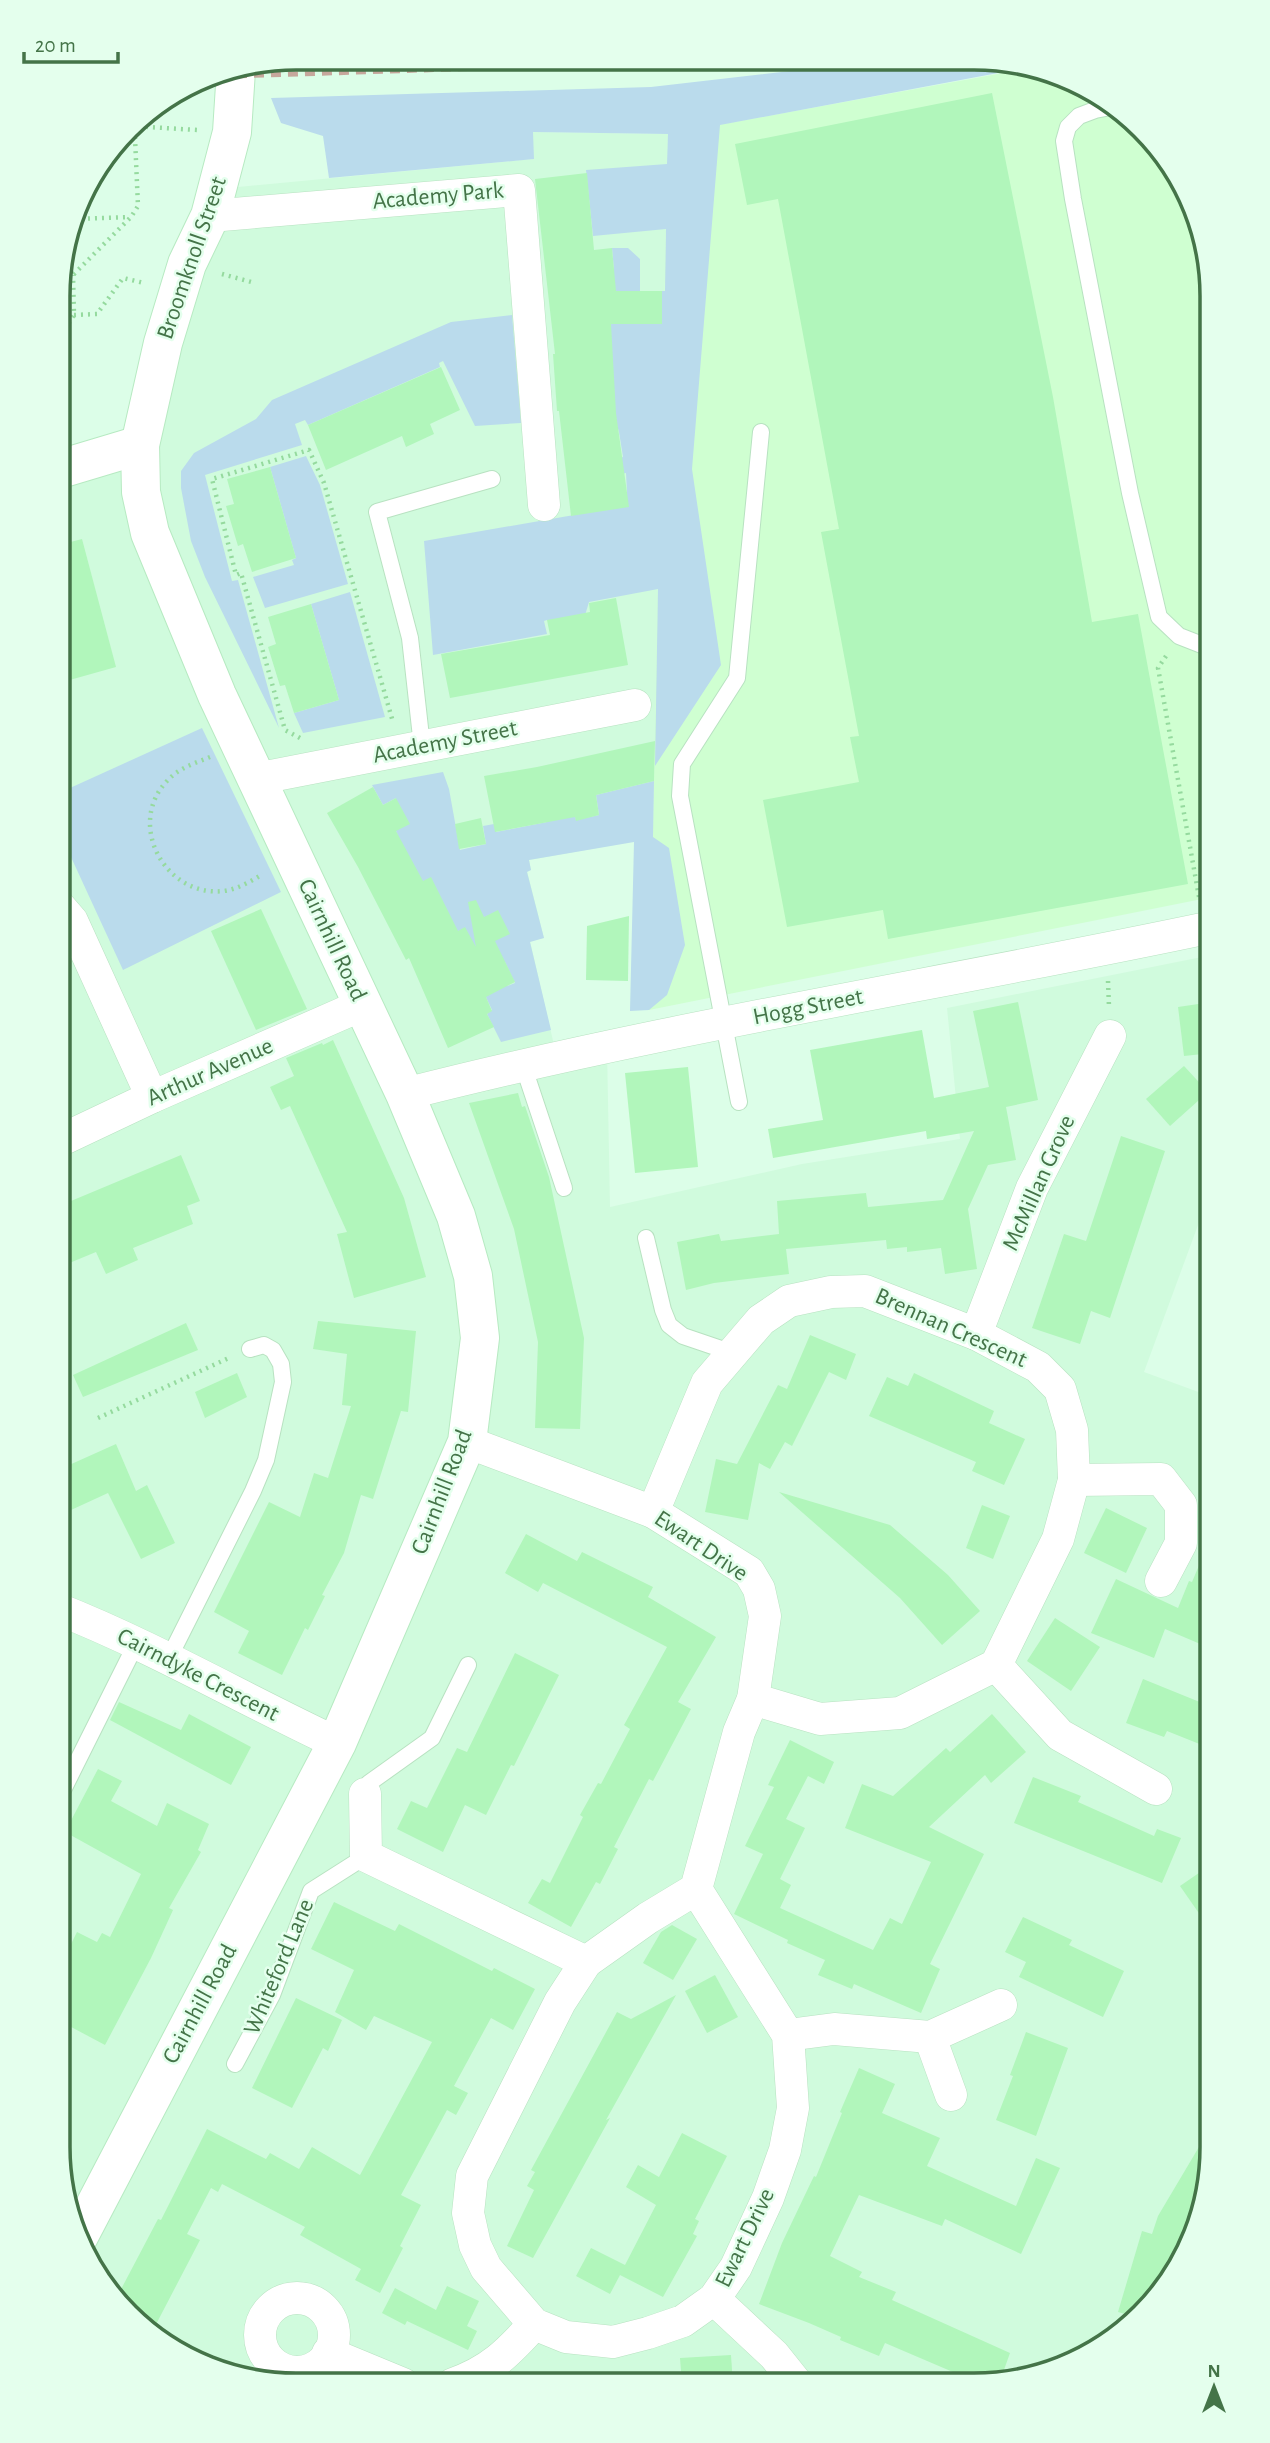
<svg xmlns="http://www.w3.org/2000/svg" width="1270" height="2443" viewBox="0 0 1270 2443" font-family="'Alegreya Sans',sans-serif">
<rect width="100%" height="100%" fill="#dcfee8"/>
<path fill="#d0fbdd" d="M532,132L668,134L653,838L529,860L531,870L527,871L544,938L530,941L557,1058L607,1048L610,1207L802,1164L960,1139L947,1008L1212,955V1187L1144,1372L1212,1397V2163L1194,2238L1163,2292L1107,2345L1050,2373L974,2385L265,2383L191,2361L139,2326L70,2223L58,2147L60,469L140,445L217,189L533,159Z"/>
<path fill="#cfffd1" d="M1031,68L1131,117L1200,220L1212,296V897L649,1010L668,134Z"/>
<g fill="#badbec">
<path d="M878,61L1020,62L1030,67L720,125L692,469L721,665L655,766L658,589L589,602L583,622L547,620L544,621L547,634L433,655L424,541L597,511L617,493L627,492L626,473L615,475L612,459L623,457L619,432L600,367L616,299L596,272L614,270L612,248H628L640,259V324L662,291H665L666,229L593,236L586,170L667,164L668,134L533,132L534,159L329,178L323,136L281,123L271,98L651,87Z"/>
<path d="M512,315L521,423L475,426L443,361L439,363L440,367L308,425L305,420L295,424L302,445L205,475L232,581L238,580L279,728L205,577L191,541L181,488V471L194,453L256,419L272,400L451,322Z"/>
<path d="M306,456L320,485L348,584L265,608L253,577L294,565L292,560L296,558L270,467Z"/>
<path d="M350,592L385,717L303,733L294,713L339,700L311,604Z"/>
<path d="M202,728L281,892L123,970L59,831V793Z"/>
<path d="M443,772L449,789L460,850L486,844L483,826L494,824L496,832L547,822L572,799L576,820L599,815L596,795L654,781L653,837L669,848L685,945L667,995L649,1010L630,1011L634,842L529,860L531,870L527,872L544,938L530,942L551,1030L501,1042L487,1014L492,1010L482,989L504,980L507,986L515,983L505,962L472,976L409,862L396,831V798L383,805L372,785Z"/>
</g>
<g fill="#b1f6bb">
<path d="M992,93L1053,397L1092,622L1138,614L1188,884L888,939L883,910L787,927L763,800L859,782L850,737L859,736L821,532L839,529L778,199L747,205L735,144Z"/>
<path d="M587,173L594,250L612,248L616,291H662V324H611L616,413L629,507L571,516L559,411H557L553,354H555L535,179Z"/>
<path d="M441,367L460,410L430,424L434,434L406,447L402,436L326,470L308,425Z"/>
<path d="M270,467L296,558L252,572L243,544L238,546L226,506L234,504L227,479Z"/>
<path d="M82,539L116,667L59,683V545Z"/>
<path d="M616,598L628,665L450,698L441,654L550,635L547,620L590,612L589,603Z"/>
<path d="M311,604L339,700L294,713L285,685L280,686L268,647L276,644L268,617Z"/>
<path d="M655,741L654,781L596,795L599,815L576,821L575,817L495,832L484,776L537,767Z"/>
<path d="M373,787L383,805L396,798L410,824L396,831L423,881L431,877L458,931L465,927L476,947L468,902L476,900L484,917L498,910L510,934L495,941L515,982L486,997L492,1011L487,1014L494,1027L448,1048L409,958L406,960L358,867L327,813Z"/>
<path d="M481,818L486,844L459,849L455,824Z"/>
<path d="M261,909L307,1009L256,1030L211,931Z"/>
<path d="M629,916L628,981L586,980L587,926Z"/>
<path d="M1018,1002L1038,1100L1006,1107L1016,1160L988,1165L968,1209L977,1269L945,1274L941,1248L907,1252V1247L887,1249L886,1240L786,1249L789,1274L714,1283L686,1290L677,1242L719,1234L721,1241L779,1234L777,1201L866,1193L868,1207L943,1200L974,1131L927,1139L926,1131L773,1158L768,1129L823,1120L810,1050L922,1030L934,1098L989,1087L973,1011Z"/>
<path d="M1212,1002V1053L1184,1056L1178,1007Z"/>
<path d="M333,1040L404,1198L426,1277L354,1298L337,1234L347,1232L290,1106L281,1110L270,1087L294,1076L286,1058L322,1043L323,1045Z"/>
<path d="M1184,1066L1208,1092L1170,1126L1146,1099Z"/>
<path d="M688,1067L698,1167L635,1173L625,1073Z"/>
<path d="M518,1093L522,1107L525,1106L549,1177L584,1338L580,1429L535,1428L538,1342L514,1229L469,1103Z"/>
<path d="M1121,1136L1165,1151L1110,1318L1091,1311L1080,1344L1032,1328L1064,1234L1086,1241Z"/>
<path d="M181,1155L200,1201L187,1206L193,1224L133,1248L138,1260L106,1274L96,1252L67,1264L59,1243V1206Z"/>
<path d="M318,1321L416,1331L408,1412L401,1411L373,1499L361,1495L344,1553L322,1595L325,1596L308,1630L305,1628L282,1675L238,1653L249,1631L214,1612L269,1502L300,1517L314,1473L328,1478L351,1406L342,1405L347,1354L313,1349Z"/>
<path d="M186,1323L198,1350L83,1397L73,1375Z"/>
<path d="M810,1335L856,1354L846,1380L829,1372L792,1446L785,1442L770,1469L759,1463L748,1520L705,1512L716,1459L737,1464L778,1385L787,1389Z"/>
<path d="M237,1373L247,1397L205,1418L195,1392Z"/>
<path d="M914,1373L994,1411L989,1423L1025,1439L1004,1485L972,1471L976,1462L869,1416L887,1377L908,1386Z"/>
<path d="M116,1444L136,1491L147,1485L175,1543L141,1559L108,1493L58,1516V1470Z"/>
<path d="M779,1492L890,1525L948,1575L980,1611L942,1645L900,1598Z"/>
<path d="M982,1505L1010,1516L993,1559L966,1548Z"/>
<path d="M1106,1508L1147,1528L1126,1573L1084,1553Z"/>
<path d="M526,1534L577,1561L582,1552L653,1587L648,1597L716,1637L678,1702L691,1709L653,1781L649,1779L614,1847L618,1849L600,1884L596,1882L571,1927L528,1903L542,1879L550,1883L583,1817L580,1815L598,1783L601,1784L630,1729L624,1725L667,1647L543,1583L538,1592L505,1573Z"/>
<path d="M1212,1535V1649L1165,1629L1154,1658L1091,1633L1116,1579L1178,1608L1189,1581L1192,1582Z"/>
<path d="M1055,1618L1100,1647L1071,1691L1027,1661Z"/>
<path d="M515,1653L559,1675L514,1766L511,1765L486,1815L465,1805L443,1852L397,1829L411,1801L427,1808L457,1748L467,1752Z"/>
<path d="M1143,1679L1212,1707V1749L1167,1731L1164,1737L1126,1723Z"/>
<path d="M119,1702L181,1730L189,1714L251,1747L231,1785L110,1720Z"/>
<path d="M992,1714L1026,1752L991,1783L985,1775L929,1827L984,1854L930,1964L940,1969L921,2013L854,1984L852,1989L818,1975L825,1960L787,1943L788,1940L734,1914L763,1854L745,1846L774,1787L768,1785L790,1740L834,1762L824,1784L808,1776L786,1819L805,1828L780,1879L791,1885L780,1908L873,1950L890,1918L902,1924L931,1862L845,1828L862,1784L893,1796L946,1748L950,1752Z"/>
<path d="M98,1769L122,1781L111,1801L157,1826L167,1803L209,1824L198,1850L201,1852L169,1908L173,1910L151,1958L105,2045L58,2020V1970L77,1932L97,1942L102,1933L110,1937L141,1874L65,1832Z"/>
<path d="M1033,1777L1081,1796L1078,1802L1154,1836L1157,1829L1181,1838L1162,1883L1014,1823Z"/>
<path d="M1212,1864V1932L1180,1886Z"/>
<path d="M334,1902L395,1931L399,1924L492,1971L494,1968L535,1989L513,2030L491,2018L454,2086L468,2093L456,2115L447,2110L401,2195L421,2205L400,2246L403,2248L380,2293L355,2280L361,2269L300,2235L305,2227L222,2184L218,2192L211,2188L187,2234L200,2240L151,2334L139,2326L118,2295L158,2219L161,2220L207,2129L266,2159L270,2153L299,2169L312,2147L360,2175L432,2042L374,2016L366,2030L335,2012L354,1970L311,1949Z"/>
<path d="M1023,1917L1072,1940L1069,1945L1124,1971L1103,2017L1019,1977L1026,1962L1005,1952Z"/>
<path d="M672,1925L697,1939L673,1980L643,1963L661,1932Z"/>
<path d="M715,1975L738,2017L707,2033L685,1991Z"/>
<path d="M676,1995L606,2120L610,2118L533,2258L507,2246L534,2190L527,2186L535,2172L531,2170L617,2012L631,2019Z"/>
<path d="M296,1998L342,2020L328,2051L323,2048L292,2108L252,2088Z"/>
<path d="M1026,2032L1068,2048L1036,2136L996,2120L1013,2076L1010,2075Z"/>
<path d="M859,2068L895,2084L882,2113L940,2138L927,2166L1016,2206L1036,2158L1060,2168L1021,2254L945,2219L942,2226L859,2195L830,2256L862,2272L859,2277L896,2292L892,2300L1010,2353L1000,2381L981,2384L885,2343L879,2356L840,2340L841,2337L809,2323L759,2304L782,2243L814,2176L816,2177L842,2113L840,2112Z"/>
<path d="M1212,2125V2163L1194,2238L1184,2255L1174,2252L1162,2293L1136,2317L1118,2312L1142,2231L1152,2234L1158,2216Z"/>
<path d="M682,2133L727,2156L695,2219L699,2221L693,2234L697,2236L663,2297L620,2275L610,2294L576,2276L591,2248L625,2265L656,2205L626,2187L638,2165L659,2177Z"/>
<path d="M447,2286L479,2301L467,2326L477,2331L468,2350L407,2321L405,2325L382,2313L395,2288L436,2310Z"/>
<path d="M731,2355L733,2385L682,2384L680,2358Z"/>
</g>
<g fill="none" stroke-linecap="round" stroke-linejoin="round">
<defs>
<g id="lane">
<path d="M1111,107L1095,110L1079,116L1068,127L1064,141L1073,199L1130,493L1159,617L1179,636L1202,645L1212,644"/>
<path d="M422,746L410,638L377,512L492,479"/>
<path d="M523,1065L564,1188"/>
<path d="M739,1102L680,796L682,764L737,678L761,432"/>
<path d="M646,1238L663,1310L669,1325L683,1336L733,1353"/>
<path d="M169,1658L253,1491L266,1460L283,1382L281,1364L273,1350L264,1345L250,1349"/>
<path d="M365,1794L369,1783L432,1738L468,1665"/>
<path d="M58,1800L136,1644"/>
<path d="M235,2064L272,1995L311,1891L366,1856"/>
</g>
<g id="street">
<path d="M210,216L519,190L544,505"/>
<path d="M255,779L635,705"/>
<path d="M59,906L72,921L152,1097"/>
<path d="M405,1094C671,1026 943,984 1212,927"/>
<path d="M59,1141L152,1097L362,1005"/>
<path d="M976,1334L1032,1188L1110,1036"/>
<path d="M467,1442L653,1512L749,1572L759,1589L765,1616L753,1699L739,1732L696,1889L648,1918L586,1962L560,2002L472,2176L468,2213L475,2245L486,2268L534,2324L566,2337L613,2342L648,2333L683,2321L714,2299L736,2267L768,2198L785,2150L793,2108L788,2035L696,1889"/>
<path d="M1074,1480L1161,1479L1181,1505V1543L1161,1581"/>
<path d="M653,1512L707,1383L761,1320L789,1301L831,1292L865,1291L976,1334L1038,1367L1060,1389L1072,1430L1074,1480L1058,1539L996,1665L900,1713L820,1719L753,1699"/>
<path d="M58,1609C154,1647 243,1699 337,1743"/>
<path d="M996,1665L1060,1735L1156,1789"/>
<path d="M365,1794L366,1856L586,1962"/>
<path d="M788,2035L834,2029L930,2037L1001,2005"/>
<path d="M930,2037L951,2095"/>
<circle cx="297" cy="2335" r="37"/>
<path d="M714,2299L774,2355L798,2385"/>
<path d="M328,2353L403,2384"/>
<path d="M453,2384C490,2371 508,2353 534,2324"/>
</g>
<g id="secondary">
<path d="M60,469L140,445"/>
<path d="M79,2236L337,1743L467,1442L480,1338L473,1276L456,1216L405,1094L217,695L150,533L141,492L140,445L163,343L187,264L210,216L232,132L236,70"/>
</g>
</defs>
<use href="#lane" stroke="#b8e2c1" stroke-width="18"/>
<use href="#street" stroke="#b8e2c1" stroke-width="33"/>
<use href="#secondary" stroke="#b7eac2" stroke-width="40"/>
<g stroke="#95da9e" stroke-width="4.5" stroke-dasharray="2 5" stroke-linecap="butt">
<path d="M132,126L197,130"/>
<path d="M74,219L130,217"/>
<path d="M222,274L255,283"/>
<path d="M60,276L73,275L131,217L138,206L135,138L123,137"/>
<path d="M74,315L97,314L123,278L144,283"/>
<path d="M61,335L74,315L73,275"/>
<path d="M1166,656L1158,668L1199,897"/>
<path d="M300,738L285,730L241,573L236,575L212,479L309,450L324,483L393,722"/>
<path d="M210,757C195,763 179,768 168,780C125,823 165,898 224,891C238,889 251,881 263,874"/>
<path d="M1108,981L1109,1007"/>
<path d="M98,1418L231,1357"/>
</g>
<use href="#lane" stroke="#fff" stroke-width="16"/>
<use href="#street" stroke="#fff" stroke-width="32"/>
<use href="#secondary" stroke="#fff" stroke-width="38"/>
<g stroke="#c6a79c" stroke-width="5" stroke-dasharray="10 7" stroke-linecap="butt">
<path d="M203,77L483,68L642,60"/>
<path d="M90,181H94"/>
</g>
</g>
<g text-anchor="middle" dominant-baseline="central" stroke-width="5" stroke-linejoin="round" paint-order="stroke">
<g font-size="24" fill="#447448" stroke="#e4ffed">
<text transform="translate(438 196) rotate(-5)">Academy Park</text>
<text transform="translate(192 258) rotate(-71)">Broomknoll Street</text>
<text transform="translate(445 742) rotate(-11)">Academy Street</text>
<text transform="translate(332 940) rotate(65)">Cairnhill Road</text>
<text transform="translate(808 1007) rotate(-11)">Hogg Street</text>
<text transform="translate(210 1072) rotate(-24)">Arthur Avenue</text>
<text transform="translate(1039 1183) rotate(-66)">McMillan Grove</text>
<text transform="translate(951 1328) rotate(24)">Brennan Crescent</text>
<text transform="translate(442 1492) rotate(-69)">Cairnhill Road</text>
<text transform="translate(701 1546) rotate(34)">Ewart Drive</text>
<text transform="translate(198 1675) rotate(27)">Cairndyke Crescent</text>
<text transform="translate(279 1967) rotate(-67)">Whiteford Lane</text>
<text transform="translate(200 2004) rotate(-62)">Cairnhill Road</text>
<text transform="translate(745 2238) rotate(-64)">Ewart Drive</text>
</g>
</g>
<path d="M0 0H1270V2443H0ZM296 70H974A226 226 0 0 1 1200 296V2147A226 226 0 0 1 974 2373H296A226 226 0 0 1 70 2147V296A226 226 0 0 1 296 70Z" fill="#e4ffed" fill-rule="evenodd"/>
<path fill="none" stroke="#447448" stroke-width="3.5" d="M296 70H974A226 226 0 0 1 1200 296V2147A226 226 0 0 1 974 2373H296A226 226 0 0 1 70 2147V296A226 226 0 0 1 296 70Z"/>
<g transform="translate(1214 2387)" stroke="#e4ffed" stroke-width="5" paint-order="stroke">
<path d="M0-5L12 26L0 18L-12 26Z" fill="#447448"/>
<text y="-10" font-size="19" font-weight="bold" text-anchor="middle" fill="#447448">N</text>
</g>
<path d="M24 52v10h94v-10" fill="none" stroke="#447448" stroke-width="3.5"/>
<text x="35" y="52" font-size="21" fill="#447448" stroke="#e4ffed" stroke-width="5" paint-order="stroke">20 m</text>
</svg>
